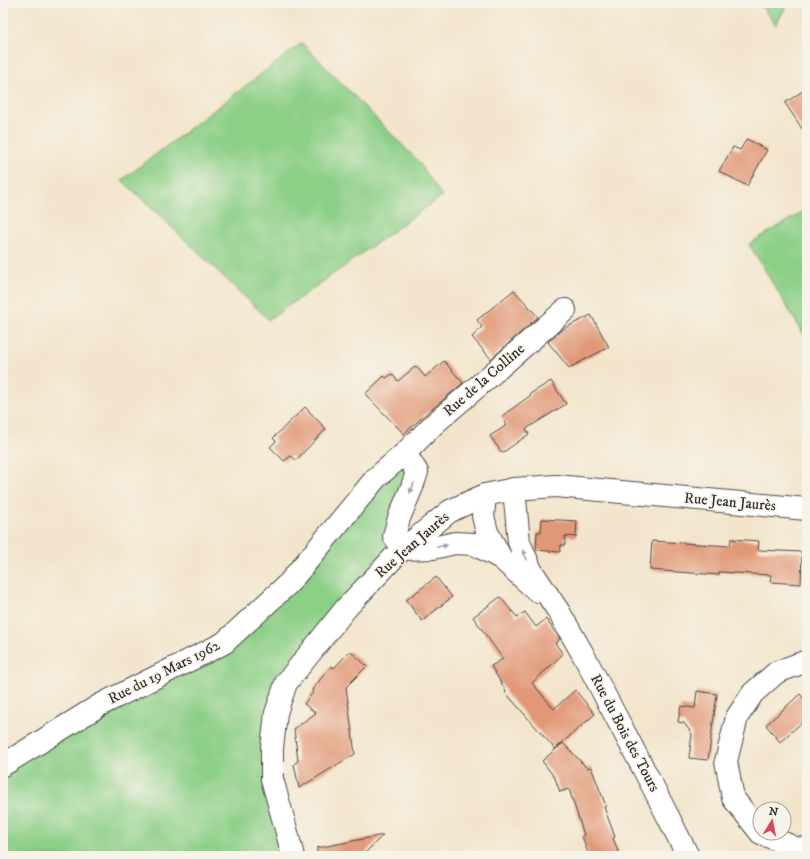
<svg xmlns="http://www.w3.org/2000/svg" width="810" height="859" viewBox="0 0 810 859" font-family="'IM FELL DW Pica',serif">
<rect width="100%" height="100%" fill="#f7f3e8"/>
<filter id="ink" filterUnits="userSpaceOnUse"><feTurbulence type="fractalNoise" baseFrequency=".025" numOctaves="2"/><feDisplacementMap in="SourceGraphic" scale="8" xChannelSelector="R" yChannelSelector="G"/><feConvolveMatrix kernelMatrix="1 2 1 2 8 2 1 2 1" color-interpolation-filters="sRGB"/></filter>
<filter id="wash" filterUnits="userSpaceOnUse"><feTurbulence type="fractalNoise" baseFrequency=".012" numOctaves="4" result="noise"/><feDisplacementMap in="SourceGraphic" scale="16" xChannelSelector="R" yChannelSelector="G"/><feGaussianBlur stdDeviation="0.9" result="paint"/><feColorMatrix in="noise" values="0 0 0 0 0 0 0 0 0 0 0 0 0 0 0 0 0 1.4 0 .05"/><feComposite in="paint" operator="in"/></filter>
<g filter="url(#wash)">
<rect width="100%" height="100%" fill="#f3e5cc"/>
<g fill="#8ccf87" stroke="#5c7d59">
<path d="M759,3H788L776,25Z"/>
<path d="M302,43L418,161L442,196L269,320L122,180Z"/>
<path d="M807,209V340L749,244Z"/>
<path d="M405,453L417,472L403,549L286,682L272,748L293,856H3V765L224,643Z"/>
</g>
<g id="blocks">
<g fill="#e19877">
<path d="M807,88V136L785,103Z"/>
<path d="M747,139L767,150L747,186L719,171L733,147L740,150Z"/>
<path d="M514,290L538,317L491,359L472,337L482,327L477,320Z"/>
<path d="M591,315L609,347L569,368L548,342L561,330Z"/>
<path d="M444,361L463,383L432,409H431L404,434L365,394L384,376L386,378L392,374L398,381L416,366L425,377Z"/>
<path d="M551,381L566,404L526,429L529,434L502,453L490,436L507,425L502,416L531,395L530,394Z"/>
<path d="M305,407L326,429L296,460L291,456L284,461L270,447L276,441L273,438Z"/>
<path d="M542,519L577,521L576,537L565,536V545H561L560,552L536,550L537,532H541Z"/>
<path d="M731,539L759,541L758,550L802,552L801,584L770,582L771,575L719,572V575L650,570L652,541L730,546Z"/>
<path d="M436,577L452,597L422,621L406,600Z"/>
<path d="M500,597L517,617L525,612L536,627L546,619L560,639L555,643L563,654L532,683L554,709L575,690L595,714L555,749L505,692L506,691L491,666L503,659L473,617Z"/>
<path d="M350,651L367,666L346,687L355,754L299,788L294,764L298,761L294,729L316,713L304,704L313,692L312,690L331,666L334,668Z"/>
<path d="M697,691L717,694L708,760L689,758L692,734L684,723L678,722L681,706L695,708Z"/>
<path d="M800,694L807,703V718L780,742L766,725Z"/>
<path d="M563,743L587,768L591,767L606,806L604,807L615,837L613,838L620,856H589L582,836L584,835L569,789L560,792L555,778L542,761Z"/>
<path d="M383,835L362,856H317V848Z"/>
</g>
</g>
</g>
<g filter="url(#ink)">
<use href="#blocks" fill-opacity="0" stroke="#494743" stroke-width="1"/>
<g fill="none" stroke-linecap="round" stroke-linejoin="round">
<defs>
<g id="minor">
<path d="M405,453L417,472L412,487L399,518L394,536L403,549L433,548L455,543L474,544L501,558"/>
<path d="M514,489L519,542L531,570L559,612L584,656L652,785L688,856"/>
<path d="M485,495L483,516L487,532L501,558L537,591"/>
<path d="M3,765L100,705L224,643L289,583L376,478L405,453L434,424L491,375L565,310"/>
<path d="M760,832L733,798L726,761L737,717L753,693L777,672L807,661"/>
<path d="M761,833L795,848L807,849"/>
</g>
<path id="major" d="M293,856L286,829L272,779V748L276,713L286,683L347,607L384,568L397,554L450,511L485,495L514,489L556,486L807,509"/>
</defs>
<use href="#minor" stroke="#494743" stroke-width="24"/>
<use href="#major" stroke="#494743" stroke-width="24"/>
<use href="#minor" stroke="#fff" stroke-width="22"/>
<use href="#major" stroke="#fff" stroke-width="22"/>
</g>
<defs><path id="oneway-solid" d="M-6-.8H1V-3.2L6.5 0L1 3.2V.8H-6Z"/></defs>
<g fill="#a0a0a0">
<use href="#oneway-solid" transform="translate(412 488) rotate(111)"/>
<use href="#oneway-solid" transform="translate(442 546) rotate(-12)"/>
<use href="#oneway-solid" transform="translate(525 555) rotate(-113)"/>
</g>
</g>
<g text-anchor="middle" dominant-baseline="central" stroke-width="3" stroke-linejoin="round" paint-order="stroke">
<g font-size="15" fill="#2b2b2b" stroke="#f7f3e8">
<text transform="translate(484 380) rotate(-41)">Rue de la Colline</text>
<text transform="translate(730 502) rotate(5)">Rue Jean Jaurès</text>
<text transform="translate(412 545) rotate(-41)">Rue Jean Jaurès</text>
<text transform="translate(164 672) rotate(-27)">Rue du 19 Mars 1962</text>
<text transform="translate(625 733) rotate(62)">Rue du Bois des Tours</text>
</g>
</g>
<rect width="810" height="859" fill="none" stroke="#f7f3e8" stroke-width="16"/>
<g transform="translate(772 821) rotate(10)"><circle r="19" fill="#f7f3e8" stroke="#a5a39c"/>
<path d="M0-3L7 15L0 10L-7 15Z" fill="#d1495b"/>
<text y="-6" font-size="11" font-weight="bold" text-anchor="middle" fill="#2b2b2b">N</text>
</g>
</svg>
